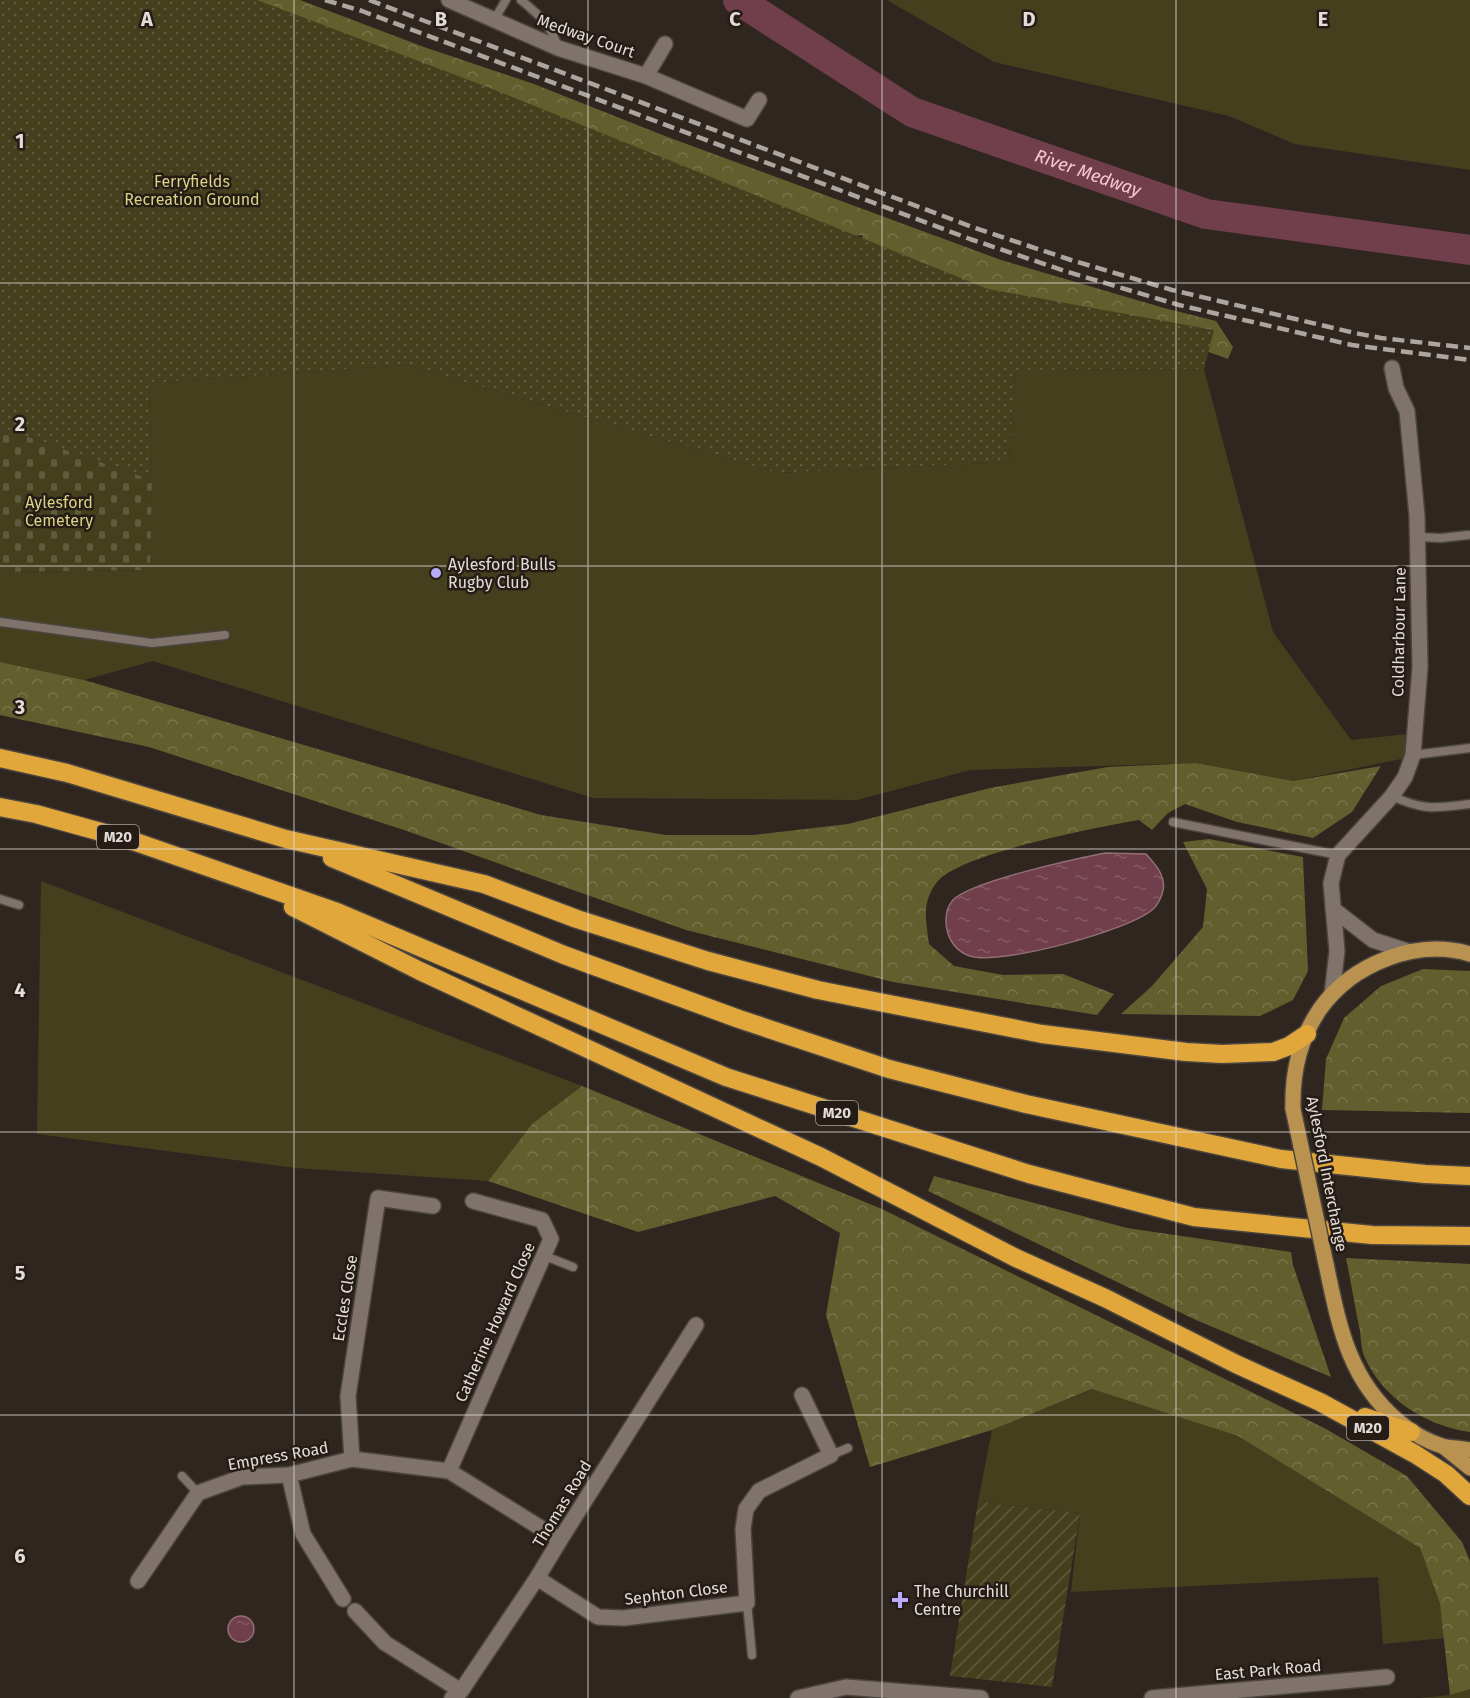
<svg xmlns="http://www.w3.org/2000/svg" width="1470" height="1698" viewBox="0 0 1470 1698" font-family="'Fira Sans',sans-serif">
<defs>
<pattern id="forest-crowns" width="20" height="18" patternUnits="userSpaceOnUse" patternTransform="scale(1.5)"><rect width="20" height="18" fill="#635e2d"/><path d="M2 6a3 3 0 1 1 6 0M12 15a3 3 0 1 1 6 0" fill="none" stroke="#79744b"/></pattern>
<pattern id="cemetery-stones" width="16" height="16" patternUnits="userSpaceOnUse" patternTransform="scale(1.5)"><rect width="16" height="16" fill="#44401e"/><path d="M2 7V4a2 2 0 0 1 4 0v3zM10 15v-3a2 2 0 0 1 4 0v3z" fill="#5f5b3e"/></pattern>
<pattern id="park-dots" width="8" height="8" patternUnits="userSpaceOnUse" patternTransform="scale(1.5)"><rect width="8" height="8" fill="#44401e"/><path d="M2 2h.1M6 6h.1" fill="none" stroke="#5f5b3e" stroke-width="1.8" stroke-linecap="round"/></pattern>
<pattern id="garden-furrows" width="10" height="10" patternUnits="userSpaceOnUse" patternTransform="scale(1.5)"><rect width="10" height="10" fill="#44401e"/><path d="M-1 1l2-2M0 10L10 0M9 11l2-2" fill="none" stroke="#5f5b3e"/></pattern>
<pattern id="water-ripples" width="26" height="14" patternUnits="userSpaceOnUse" patternTransform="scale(1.5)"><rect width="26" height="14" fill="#703f4b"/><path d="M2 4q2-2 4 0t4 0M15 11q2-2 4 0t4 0" fill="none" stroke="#845a64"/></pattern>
</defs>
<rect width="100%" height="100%" fill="#2f261f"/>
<g fill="#44401e">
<path d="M887,0H1470V170L1295,144L1229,116L994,62Z"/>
<path d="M407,365L777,473L1009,462L1015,370L1204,369L1273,632L1351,740L1408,734L1406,758L1293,781L1196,763L970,770L857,800L593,798L153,661L84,680L0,662V572L149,570L152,480L149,383Z"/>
<path d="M41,881L582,1086L533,1123L488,1181L296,1168L37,1134Z"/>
<path d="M1093,1389L1238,1436L1420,1548L1440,1604L1445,1638L1383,1644L1378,1577L1071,1592L1080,1513L978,1502L992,1430Z"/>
<path d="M1470,1689V1698H1420L1450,1695Z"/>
</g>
<g fill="url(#forest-crowns)">
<path d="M137,0H300L424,47L534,84L665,136L1001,260L1164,308L1216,321L1233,347L1228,359L1195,347L1103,332L865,253L862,235L838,238Z"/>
<path d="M0,662L84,680L541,815L666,835H754L848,824L990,788L1108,767L1196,763L1293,781L1381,766L1352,812L1313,838L1237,822L1185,804L1168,813L1152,830L1139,820C1099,827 960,853 937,882C921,903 926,920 929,944L954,966L1003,975L1063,974L1114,994L1097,1015L893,982L686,930L404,830L149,747L0,715Z"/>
<path d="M1209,839L1303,857L1308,971L1293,1000L1260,1016L1121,1014L1152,986L1203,927L1207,889L1183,842Z"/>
<path d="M1423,969L1470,971V1113L1322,1110L1326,1059L1344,1018L1381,986Z"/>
<path d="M582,1086L882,1209L1326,1429L1407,1476L1462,1542L1470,1561V1689L1450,1695L1440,1604L1420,1548L1238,1436L1092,1389L992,1430L870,1467L826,1315L840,1233L775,1196L638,1232L488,1181L533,1123Z"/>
<path d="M934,1176L1127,1228L1291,1252L1293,1265L1331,1377L1196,1320L928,1191Z"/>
<path d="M1346,1258L1470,1264V1432C1427,1426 1383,1399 1365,1358C1361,1350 1361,1339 1360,1331C1355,1307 1351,1283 1346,1258Z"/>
</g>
<path fill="url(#cemetery-stones)" d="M0,427L152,480L150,570L0,572Z"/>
<path fill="url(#park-dots)" d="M0,0H257L490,88L988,289L1214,330L1204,369L1015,370L1009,462L777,473L407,365L149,383L152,480L0,427Z"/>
<path fill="url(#garden-furrows)" d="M978,1502L1080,1513L1052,1687L950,1676Z"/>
<g fill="url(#water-ripples)" stroke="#926e75" stroke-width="1.5">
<path d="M1105,853L1146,854C1156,865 1168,878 1162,894C1161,898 1157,906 1153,909C1131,930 999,966 970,956C958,952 950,942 947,930C945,920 945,909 953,900C972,881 1075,859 1105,853Z"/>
<circle cx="241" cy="1629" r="13"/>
</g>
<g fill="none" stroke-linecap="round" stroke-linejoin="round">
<path stroke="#703f4b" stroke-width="30" id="s1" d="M738,0L912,112L1206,214L1470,250"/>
<defs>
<g id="lane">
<path d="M521,0C538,14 552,26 558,48"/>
<path d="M494,20L506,0"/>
<path d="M1418,537L1441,538L1468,535"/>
<path d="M0,622L152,643L225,635"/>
<path d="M1413,755L1470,748"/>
<path d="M1392,796C1424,811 1436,808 1470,804"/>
<path d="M1173,822L1338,855"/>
<path d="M0,899L19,905"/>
<path d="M545,1256L573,1267"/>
<path d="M831,1455L848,1448"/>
<path d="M182,1476L198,1493"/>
<path d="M747,1603L752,1655"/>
</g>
<g id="street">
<path d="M449,0L558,48L646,76L665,44"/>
<path d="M646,76L747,119L759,100"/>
<path d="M1333,909L1373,940L1407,951"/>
<path d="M1332,994L1337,951L1331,883L1338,855L1392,796L1405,777L1413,755L1420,667L1417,516L1407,411L1396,388L1392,368"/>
<path d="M352,1459L348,1396L378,1198L433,1206"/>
<path d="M449,1471L551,1239L542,1220L473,1201"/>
<path d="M289,1475L303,1534L343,1599"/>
<path d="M537,1578L598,1617L624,1618L747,1603L743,1529L746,1509L759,1491L831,1455L802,1395"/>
<path d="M138,1581L198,1493L242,1477L289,1475L352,1459L449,1471L560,1540"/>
<path d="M355,1611L385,1643L461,1691"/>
<path d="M452,1698L461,1691L537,1578L560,1540L696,1325"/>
<path d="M798,1698L846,1687L981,1698"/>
<path d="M1152,1698L1387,1677"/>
</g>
<g id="primary">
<path d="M1293,1109C1292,1074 1300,1038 1320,1009C1352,964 1416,938 1470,954"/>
<path d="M1326,1264C1339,1325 1348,1379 1398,1421C1411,1432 1426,1441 1442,1446C1451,1448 1461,1448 1470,1450"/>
<path d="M1444,1447L1470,1468"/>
</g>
<g id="highway">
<path d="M0,758L67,773L286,839L484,884L577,919L708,961L818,990L1042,1034L1186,1052L1222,1054L1273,1052L1289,1046L1307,1034"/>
<path d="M0,807L36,814L130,840L337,912L726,1077L1029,1174L1194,1217L1372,1235L1470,1236"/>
<path d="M332,858L564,955L739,1019L889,1069L1026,1104L1281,1159L1425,1174L1470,1176"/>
<path d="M293,907L420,971L821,1157L1016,1258L1105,1298L1236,1364L1320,1402L1415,1454L1446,1474L1470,1496"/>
<path d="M1365,1417L1411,1432"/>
</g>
</defs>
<use href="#lane" stroke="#4c443f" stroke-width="11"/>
<use href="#street" stroke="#4c443f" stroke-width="18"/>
<use href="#primary" stroke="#4c443f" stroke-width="18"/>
<use href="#highway" stroke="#4c443f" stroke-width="21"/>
<use href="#lane" stroke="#7f736c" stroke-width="8"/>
<use href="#street" stroke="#7f736c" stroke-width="15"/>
<use href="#primary" stroke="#ba924f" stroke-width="15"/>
<use href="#highway" stroke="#e1a73b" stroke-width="18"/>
<g stroke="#ada5a0" stroke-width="4.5" stroke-dasharray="12 6" stroke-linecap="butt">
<path d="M325,0L362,11L970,239L1068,272L1179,305L1352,345L1470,360"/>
<path d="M369,0L975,228L1071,260L1172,290L1355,333L1381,338L1470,348"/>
</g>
<defs>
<path id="primary-bridge" d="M1293,1109L1326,1264"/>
</defs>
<use href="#primary-bridge" stroke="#4c443f" stroke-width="18" stroke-linecap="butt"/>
<use href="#primary-bridge" stroke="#ba924f" stroke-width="15"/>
</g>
<path fill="none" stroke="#e3dcd8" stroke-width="1.5" stroke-opacity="0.55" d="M294,0V1698M588,0V1698M882,0V1698M1176,0V1698M0,283H1470M0,566H1470M0,849H1470M0,1132H1470M0,1415H1470"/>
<g fill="#b7abf7" stroke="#251c16" stroke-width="2">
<circle cx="436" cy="573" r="6"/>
<path d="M897 1591h6v6h6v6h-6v6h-6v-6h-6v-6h6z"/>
</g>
<g text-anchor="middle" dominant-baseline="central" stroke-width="5" stroke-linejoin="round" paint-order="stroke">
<g fill="#251c16" stroke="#aaa29e" stroke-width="1.5">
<rect x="97" y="825" width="42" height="24" rx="4.5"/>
<rect x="816" y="1101" width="42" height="24" rx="4.5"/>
<rect x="1347" y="1416" width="42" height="24" rx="4.5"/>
</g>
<g font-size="15" font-weight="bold" fill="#e3dcd8">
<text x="118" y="837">M20</text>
<text x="837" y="1113">M20</text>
<text x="1368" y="1428">M20</text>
</g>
<g font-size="16" fill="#e3dcd8" stroke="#251c16">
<text transform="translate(586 36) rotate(19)">Medway Court</text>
<text transform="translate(1399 632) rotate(-89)">Coldharbour Lane</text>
<text transform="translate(1327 1174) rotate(79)">Aylesford Interchange</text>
<text transform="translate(345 1298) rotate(-81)">Eccles Close</text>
<text transform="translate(495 1322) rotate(-66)">Catherine Howard Close</text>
<text transform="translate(278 1456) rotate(-10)">Empress Road</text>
<text transform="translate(562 1504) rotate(-59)">Thomas Road</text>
<text transform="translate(676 1593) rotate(-7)">Sephton Close</text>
<text transform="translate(1268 1670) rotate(-5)">East Park Road</text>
</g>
<g font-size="16" fill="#dad284" stroke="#251c16">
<text x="192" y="181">Ferryfields<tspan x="192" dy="18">Recreation Ground</tspan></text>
<text x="59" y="502">Aylesford<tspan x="59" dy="18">Cemetery</tspan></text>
</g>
<g font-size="16" fill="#e3dcd8" stroke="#251c16" text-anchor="start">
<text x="448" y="564">Aylesford Bulls<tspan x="448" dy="18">Rugby Club</tspan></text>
<text x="914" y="1591">The Churchill<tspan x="914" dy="18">Centre</tspan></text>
</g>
<g font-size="18" font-style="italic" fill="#f9c6d0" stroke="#251c16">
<text stroke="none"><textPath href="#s1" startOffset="393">River Medway</textPath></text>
</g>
</g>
<g font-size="20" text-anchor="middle" font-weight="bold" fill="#e3dcd8" stroke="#251c16" stroke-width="5" stroke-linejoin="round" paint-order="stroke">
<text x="147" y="26">A</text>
<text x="441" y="26">B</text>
<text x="735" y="26">C</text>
<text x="1029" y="26">D</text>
<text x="1323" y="26">E</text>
<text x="20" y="148">1</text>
<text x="20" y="431">2</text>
<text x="20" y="714">3</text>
<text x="20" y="997">4</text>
<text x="20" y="1280">5</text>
<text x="20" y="1563">6</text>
</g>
</svg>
